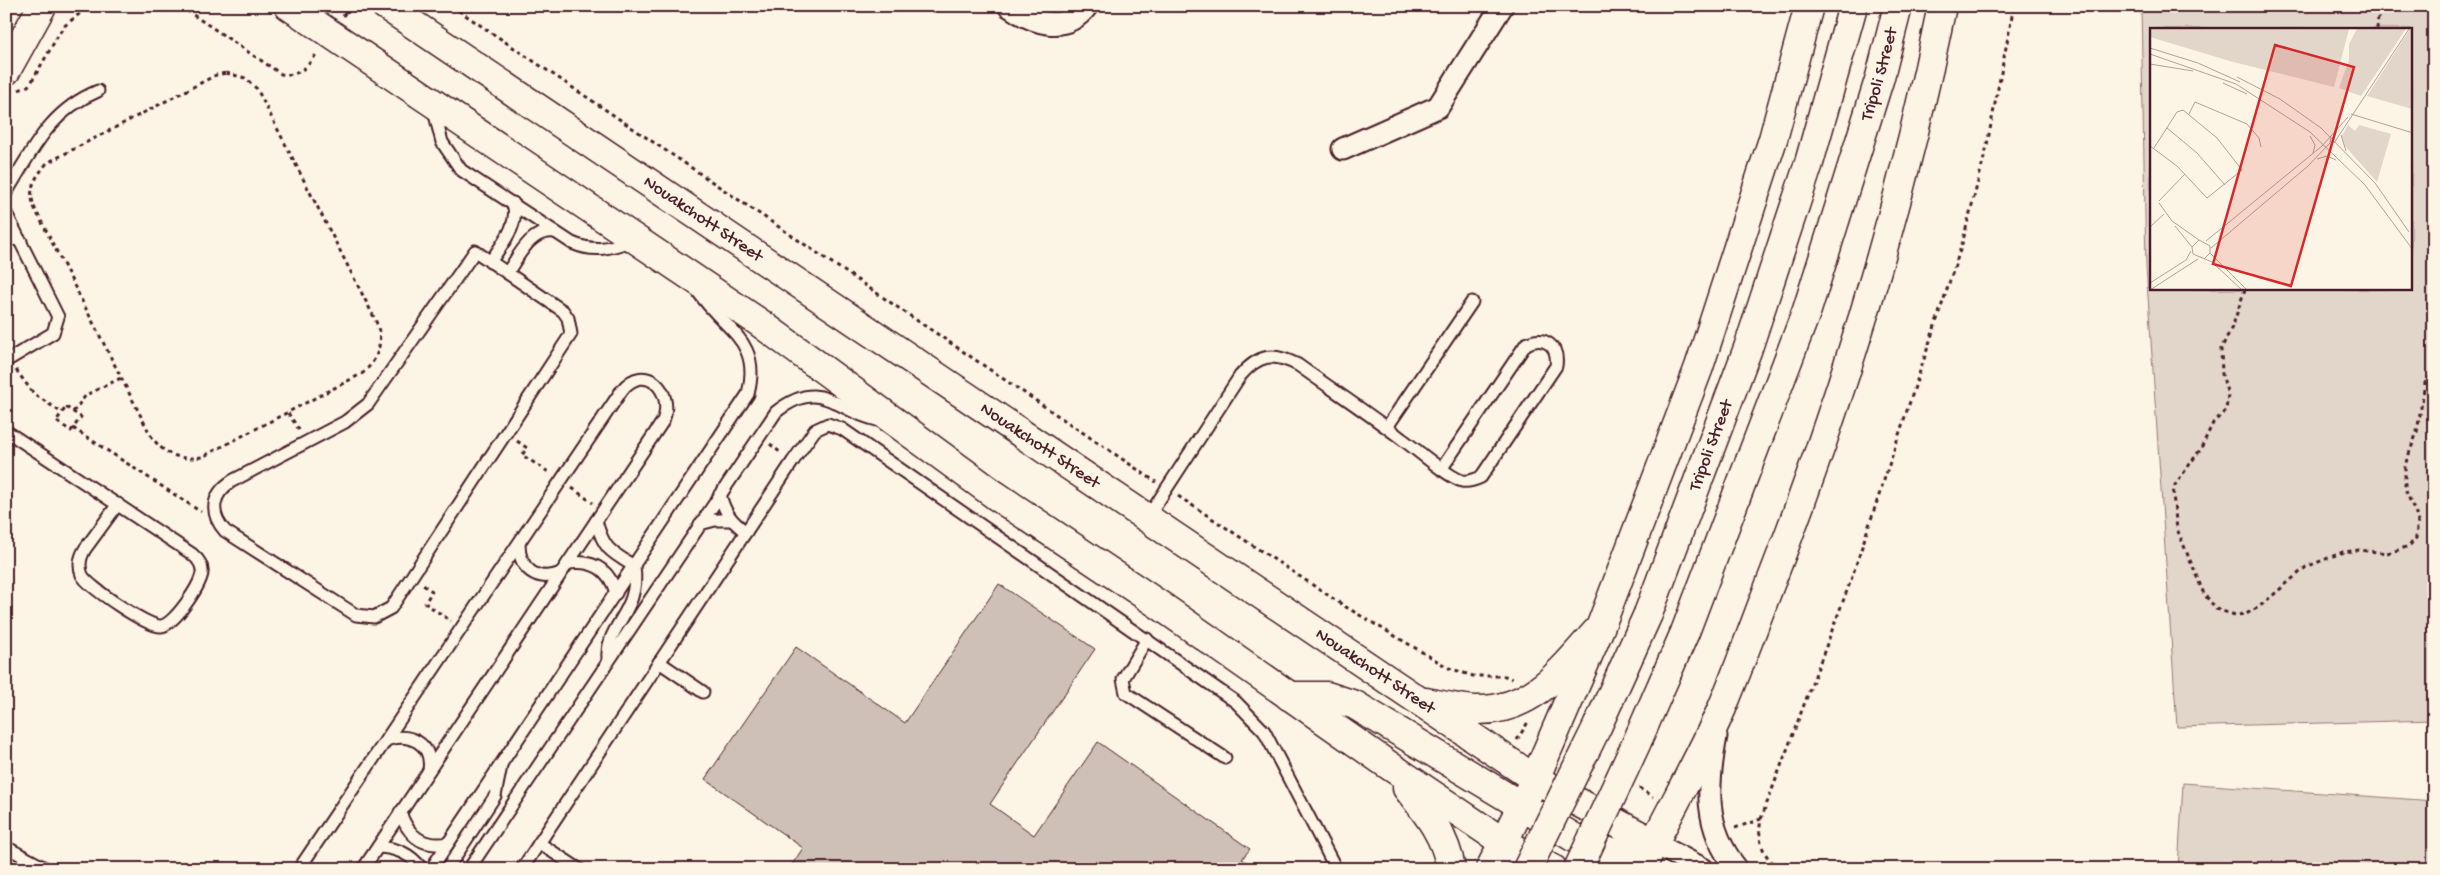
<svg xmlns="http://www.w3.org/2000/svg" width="2440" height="875" viewBox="0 0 2440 875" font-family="'Gochi Hand',sans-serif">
<rect width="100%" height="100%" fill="#fcf5e5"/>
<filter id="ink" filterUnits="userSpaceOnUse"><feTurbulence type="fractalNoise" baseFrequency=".02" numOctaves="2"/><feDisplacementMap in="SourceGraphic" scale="10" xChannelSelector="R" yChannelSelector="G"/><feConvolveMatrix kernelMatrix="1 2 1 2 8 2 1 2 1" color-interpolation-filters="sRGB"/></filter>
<g filter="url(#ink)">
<g fill="#e2d5ca" stroke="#967a7a" fill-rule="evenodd">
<path d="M2141,6H2434V720L2177,727L2146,267ZM2151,29H2411V289H2151Z"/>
<path d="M2183,783L2434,801V869H2178Z"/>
</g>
<path fill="#cfc0b7" stroke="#4a1f2b" d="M999,584L1095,649L990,804L1034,835L1098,742L1250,849L1242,859L1258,869H789L803,848L705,779L796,647L905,723Z"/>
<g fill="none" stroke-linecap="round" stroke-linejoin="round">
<defs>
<g id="service">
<path d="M433,107L442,142L461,170L572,243C595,253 611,248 633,240"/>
<path d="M6,193C32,151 49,111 98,91"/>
<path d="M6,213L58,317L53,333L6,361"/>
<path d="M6,237L21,241"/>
<path d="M475,251L563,311L568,318L571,334L391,608L374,617L356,615L225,531C209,513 212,494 232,481L345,422L368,404Z"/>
<path d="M490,262C502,244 520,225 513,203"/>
<path d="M507,273C519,256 530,229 555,232"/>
<path d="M1387,427L1472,302"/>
<path d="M6,431L192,554C198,559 203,565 202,573C200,586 174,625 161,626C148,627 88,587 82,575C78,565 80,557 85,549L118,504"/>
<path d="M720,494C724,512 731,521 746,532"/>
<path d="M1148,517L1240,376C1259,354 1273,352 1298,365C1333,390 1368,413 1402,439C1416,449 1448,477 1462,481C1469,482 1475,480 1481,477L1556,366C1559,345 1544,335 1526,344L1442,468"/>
<path d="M596,521C604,549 609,551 634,566C641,613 605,624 608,660"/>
<path d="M700,524L715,520H731"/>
<path d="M519,544C519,569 537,583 561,573"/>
<path d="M568,563C592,560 609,568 616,593"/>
<path d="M1147,639L1123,679L1126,693L1225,758"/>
<path d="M659,662L703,692"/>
<path d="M386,740C409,732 433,743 429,770"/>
<path d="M400,812C408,836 423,848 448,843"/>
<path d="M539,843L579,869"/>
<path d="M6,847L47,869"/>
<path d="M378,847C396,848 410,853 422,869"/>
<path d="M299,869L622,390C645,361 675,391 663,421L363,869"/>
<path d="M431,869L748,394C762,340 725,331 699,293"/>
<path d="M447,869L495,796L501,766"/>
<path d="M469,869L776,412C822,376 834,411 877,420"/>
<path d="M522,869L793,461L815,430L828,424L842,429L1236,702L1264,731L1336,869"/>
</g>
<g id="minor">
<path d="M1009,6C1033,23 1065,35 1087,6"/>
<path d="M1343,149L1438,107L1502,6"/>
<path d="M1716,736C1707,785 1703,827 1737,869"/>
<path d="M1654,843L1703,869"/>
</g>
<g id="tertiary">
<path d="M289,6L760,323L995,495L1161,606L1387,764L1503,842L1553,869"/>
<path id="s1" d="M386,6L1535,779L1654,843"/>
<path d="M6,71L42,6"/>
<path d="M1426,702C1442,705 1459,709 1475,710C1532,712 1562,670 1596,632"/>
<path d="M1407,788C1427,813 1446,836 1451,869"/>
</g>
<g id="motorway">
<path id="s2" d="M1648,614L1748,348L1809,163L1853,6"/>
<path id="s3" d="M1685,632L1807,310L1880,77L1898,6"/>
<path d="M1289,696H1327L1355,705L1591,848C1613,855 1632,853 1654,843"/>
<path d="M1490,869L1535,779L1600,628L1699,367L1773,139L1809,6"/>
<path d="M1641,869C1667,815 1698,763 1722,708C1738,670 1752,631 1767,592C1841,403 1902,206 1942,6"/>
</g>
</defs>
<use href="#service" stroke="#4a1f2b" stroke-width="15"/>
<use href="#minor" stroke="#4a1f2b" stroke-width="25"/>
<use href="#tertiary" stroke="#4a1f2b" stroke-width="31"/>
<use href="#motorway" stroke="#4a1f2b" stroke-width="31"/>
<g stroke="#4a1f2b" stroke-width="3" stroke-dasharray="4 4" stroke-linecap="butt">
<path d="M180,6L281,74C300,77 308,66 318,52"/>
<path d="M452,6L1156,482"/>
<path d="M343,16L350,6"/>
<path d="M2377,29L2379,6"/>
<path d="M226,73L245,78L257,89L375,319C384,340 380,357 363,373L202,457C179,461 162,454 150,434L35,209C27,188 34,180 47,163L216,75Z"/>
<path d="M19,90L28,86L32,81L63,27L89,6"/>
<path d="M2245,289L2233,325L2221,349L2222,374L2228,395L2226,410L2213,423L2200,450L2175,485L2173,495L2177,529L2204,594L2216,609L2235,615L2246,614L2259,607L2306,567L2343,552L2359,550L2387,553L2398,550L2409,546L2416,538L2418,519L2405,489V465L2417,432L2425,383L2434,372"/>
<path d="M16,370L34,394L62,413"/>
<path d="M66,407L81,417L71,431L56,421Z"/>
<path d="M73,412L86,395L121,378"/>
<path d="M288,413L300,431"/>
<path d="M73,428L201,512"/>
<path d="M517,441L527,448L522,455L550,473"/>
<path d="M770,444L781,453"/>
<path d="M572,488L593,503"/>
<path d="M1178,496L1346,607L1449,668L1473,676H1505L1512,679"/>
<path d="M423,585L432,591L425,603L451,621"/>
<path d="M1517,740L1528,722"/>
<path d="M1639,788L1653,797"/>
<path d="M1735,828L1761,819"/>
<path d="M1416,869L1428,866"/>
<path d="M1779,869C1762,855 1757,840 1761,819L1851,580L1962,244L1986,150L2014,6"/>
</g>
<use href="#service" stroke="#fcf5e5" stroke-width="11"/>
<use href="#minor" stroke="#fcf5e5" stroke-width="21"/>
<use href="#tertiary" stroke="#fcf5e5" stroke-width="28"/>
<use href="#motorway" stroke="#fcf5e5" stroke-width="28"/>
<defs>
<g id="motorway-bridge">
<path d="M1527,869L1597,727L1648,614"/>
<path d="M1578,869L1636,744L1685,632"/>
</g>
</defs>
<use href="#motorway-bridge" stroke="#4a1f2b" stroke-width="31" stroke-linecap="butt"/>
<use href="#motorway-bridge" stroke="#fcf5e5" stroke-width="28"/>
</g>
</g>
<g text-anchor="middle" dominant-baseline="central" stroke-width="4" stroke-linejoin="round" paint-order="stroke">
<g font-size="18" fill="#4a1f2b" stroke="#fcf5e5">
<text stroke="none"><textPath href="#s3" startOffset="591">Tripoli Street</textPath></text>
<text stroke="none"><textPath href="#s1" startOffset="382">Nouakchott Street</textPath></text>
<text stroke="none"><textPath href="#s1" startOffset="788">Nouakchott Street</textPath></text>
<text stroke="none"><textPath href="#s2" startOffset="180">Tripoli Street</textPath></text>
<text stroke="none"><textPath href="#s1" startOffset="1192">Nouakchott Street</textPath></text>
</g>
</g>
<g transform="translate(2150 28)">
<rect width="262" height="262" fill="#fcf5e5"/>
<path d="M0,1H199L184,59L83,34L0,9ZM207,1H256L211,68L189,60L199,32V16ZM260,1H262V81L217,68ZM198,97L205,103L209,97L241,106L227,154L194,117L192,108Z" fill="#e2d5ca"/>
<path fill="none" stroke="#b59f9b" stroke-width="1" d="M0,20L48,35L90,54M0,26L86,56L160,104L215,157L263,222M0,36L43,43M87,49L130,71L171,100L225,155L259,204M73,55L97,66M39,86L45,74L97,96L109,110L111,119M201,86L263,105M17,100L47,125L75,157M191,107L196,123M160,108L165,117L163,125M184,115L259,1M0,118L27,138L57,170L92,142L67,110L33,82L27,84L4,120M167,131L177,128L186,132M158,138L180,115L181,109M9,173L35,146M9,175L22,193L49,212M25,198L42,219M0,199L14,186M56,213L172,118L198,89M61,220L158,138M60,225L97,262M54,231L60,225V218L49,212L42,219L43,226L62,234L92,262M0,255L36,232L41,223M0,262L48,231"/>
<path fill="#d62828" fill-opacity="0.15" stroke="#d62828" stroke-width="2.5" d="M125,17L204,39L141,258L63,236Z"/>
<rect width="262" height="262" fill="none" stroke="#4a1f2b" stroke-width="2.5"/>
</g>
<rect width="2440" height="875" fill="none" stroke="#fcf5e5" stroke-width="25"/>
<rect x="12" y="12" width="2415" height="850" fill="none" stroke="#4a1f2b" stroke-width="2" filter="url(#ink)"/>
</svg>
